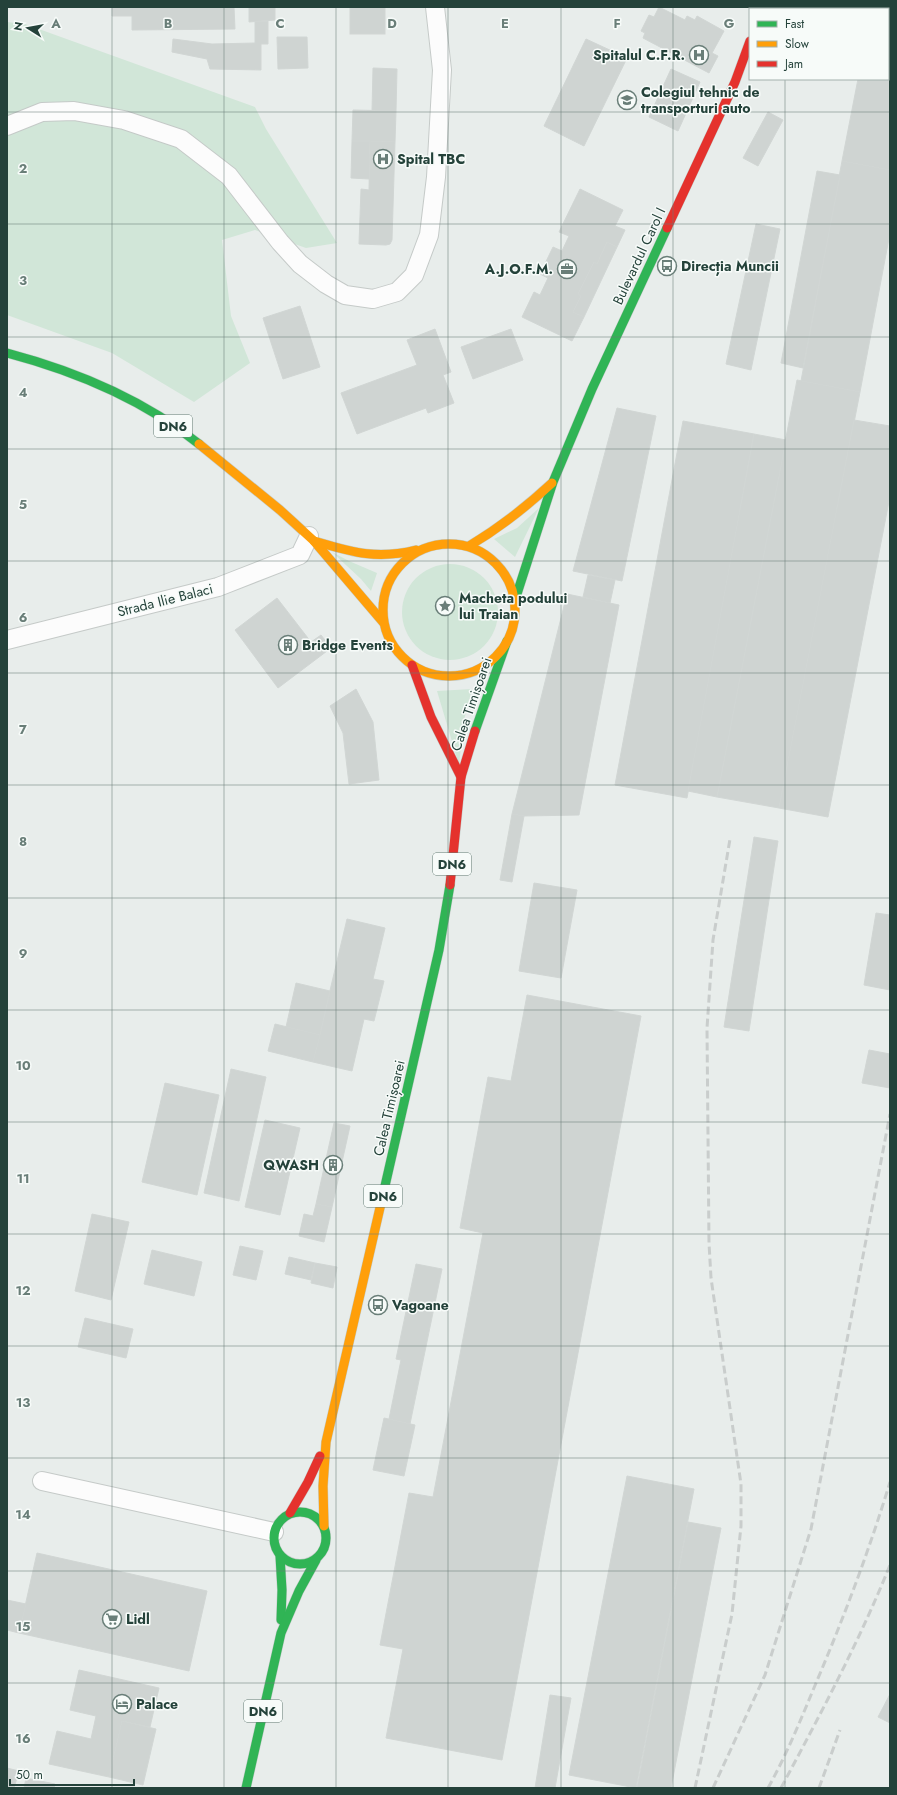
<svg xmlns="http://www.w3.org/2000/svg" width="897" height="1795" viewBox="0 0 897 1795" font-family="Jost,sans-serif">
<rect width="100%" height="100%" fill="#e8edeb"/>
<g fill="#d1e6d8">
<path d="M7,22L25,24L255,107L266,129L337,243L306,248L255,230L222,240L231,316L250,363L194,402L112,353L7,315Z"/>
<path d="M539,508L515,557L494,539L517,528Z"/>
<path d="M332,552L349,561L377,573L371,591L361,579Z"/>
<circle cx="450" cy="612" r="48"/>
<path d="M472,689L464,720L459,765L437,691Z"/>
</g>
<g fill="#cfd4d2" stroke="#d1d6d4">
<path d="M112,7H234L235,29L132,30V16H112Z"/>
<path d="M249,7H275V20L249,22Z"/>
<rect x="350" y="7" width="35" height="27"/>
<path d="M659,7L685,20L687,16L695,20L697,16L724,31L712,53L718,56L709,73L643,38L645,33L641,31L649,15L654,17Z"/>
<path d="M268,21V44H261V70L210,69L207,59L172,52L173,39L212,44L255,43V22Z"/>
<path d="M277,37H307L308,68L278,69Z"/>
<path d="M586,39L627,58L584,146L544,126Z"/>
<path d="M373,68L397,69L396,111H372Z"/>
<path d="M671,69L700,82L678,131L649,117Z"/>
<path d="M888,78H890V170L842,161L858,79Z"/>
<path d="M353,110L396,111L395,142L352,141Z"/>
<path d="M768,112L783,120L758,166L743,158Z"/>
<path d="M352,141H370L369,179L351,178Z"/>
<path d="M370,141L395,142L392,240L390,244L386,245L359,244L361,189L369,190Z"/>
<path d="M842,161L890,170V233L860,392L801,381Z"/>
<path d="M817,171L840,175L803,368L781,363Z"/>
<path d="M580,189L623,210L615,226L625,230L617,247L607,242L597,264L594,262L578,294L581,296L573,312L584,317L572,341L522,317L534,292L540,295L548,278L540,274L553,247L562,251L569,236L559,232Z"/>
<path d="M756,224L780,229L751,370L726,364Z"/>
<path d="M607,242L617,247L584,317L573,312L581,296L578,294L594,262L597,264Z"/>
<path d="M300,306L320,367L283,379L263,318Z"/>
<path d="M435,329L451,372L443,375L454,403L428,413L426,408L357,434L341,393L417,365L407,340Z"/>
<path d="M511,329L523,360L473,379L461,347Z"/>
<path d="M797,380L860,392L779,808L717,797Z"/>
<path d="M617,408L656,416L622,581L573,571Z"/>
<path d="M854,420L890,426V496L828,817L779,808Z"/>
<path d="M683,421L754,434L687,798L615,785Z"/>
<path d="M754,434L786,440L717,797L688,791Z"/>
<path d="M588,575L615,580L610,603L583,597Z"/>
<path d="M567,594L619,605L579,815L524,816L512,814Z"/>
<path d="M277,598L311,642L321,635L331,648L278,688L235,630Z"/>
<path d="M356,689L373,722L379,780L349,784L343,733L330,706Z"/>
<path d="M512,814L524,816L512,882L500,880Z"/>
<path d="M754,837L778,841L749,1031L724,1027Z"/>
<path d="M534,883L577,890L561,978L519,971Z"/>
<path d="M876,913L890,915V990L864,985Z"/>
<path d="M347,919L385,928L373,979L384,981L374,1021L364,1019L352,1071L313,1062Z"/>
<path d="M296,983L330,991L320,1035L286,1027Z"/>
<path d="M527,995L641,1016L502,1760L386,1738L403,1649L380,1645L409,1493L433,1497L483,1233L460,1228L488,1077L511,1081Z"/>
<path d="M275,1024L320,1035L313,1062L268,1051Z"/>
<path d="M869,1050L890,1054V1088L862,1083Z"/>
<path d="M231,1069L266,1077L239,1201L204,1193Z"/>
<path d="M165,1083L219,1095L197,1195L142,1182Z"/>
<path d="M265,1120L300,1128L280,1215L245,1207Z"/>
<path d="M334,1123L350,1126L332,1207L316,1204Z"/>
<path d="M316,1204L332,1207L324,1242L299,1236L304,1214L313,1216Z"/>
<path d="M92,1214L129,1222L111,1300L75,1291Z"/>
<path d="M240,1246L263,1251L256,1280L233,1275Z"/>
<path d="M152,1250L202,1262L194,1296L144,1284Z"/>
<path d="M289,1257L315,1263L311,1280L285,1274Z"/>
<path d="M315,1263L337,1267L333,1288L311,1283Z"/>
<path d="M416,1264L442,1269L410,1424L389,1419L401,1360L396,1359Z"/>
<path d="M85,1318L133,1329L126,1358L78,1347Z"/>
<path d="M384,1418L415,1425L404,1476L373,1470Z"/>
<path d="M627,1476L694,1489L636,1788L569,1775Z"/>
<path d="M688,1522L721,1528L671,1788H637Z"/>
<path d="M37,1553L207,1591L189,1671L19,1633Z"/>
<path d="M7,1600L26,1604L19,1633L7,1630Z"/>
<path d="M79,1670L159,1688L150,1727L122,1721L109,1777L49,1764L57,1731L91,1739L96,1716L70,1710Z"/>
<path d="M890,1694V1723L878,1717Z"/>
<path d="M550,1695L571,1698L555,1788H535Z"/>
<path d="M122,1721L156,1729L143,1785L109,1777Z"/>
<path d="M7,1768L19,1771L14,1788H7Z"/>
<path d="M26,1778L55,1784L54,1788H24Z"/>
</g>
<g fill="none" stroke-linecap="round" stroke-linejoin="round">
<defs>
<g id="street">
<path d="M7,126L42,112L74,111L124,120L181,139L229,176L280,242L300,264L326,284L345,295L373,299L397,292L414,275L429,235L436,177L442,70L435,7"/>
<path d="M7,640L218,587L300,555L309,536"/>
<path d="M42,1481L274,1532"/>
</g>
<g id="fast">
<path d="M825,9L827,7"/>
<path d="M7,353C75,371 144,400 199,444"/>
<path d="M515,600L553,482L592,389L667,228"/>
<path d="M475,731L507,641"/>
<path d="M382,1199L439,950L450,885"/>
<circle cx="300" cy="1538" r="26"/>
<path d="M280,1556L282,1590L281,1620"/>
<path d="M246,1788L281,1633L299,1591L316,1560"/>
</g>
<g id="slow">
<path d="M764,7V9"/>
<path d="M199,444L280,510L314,541L383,622"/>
<path d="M314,541C352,552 376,560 416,550"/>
<circle cx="449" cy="610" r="66"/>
<path d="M469,546C501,527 525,508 552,483"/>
<path d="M324,1526L323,1486L326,1442L382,1199"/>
</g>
<g id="jam">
<path d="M667,228L735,82L750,41"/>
<path d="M412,665L431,717L461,777"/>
<path d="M450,885L461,777L475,731"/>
<path d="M290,1513L308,1482L320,1456"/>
</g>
</defs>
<use href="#street" stroke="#c5cac8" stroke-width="20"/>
<use href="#fast" stroke="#c3cbc8" stroke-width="10"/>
<use href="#slow" stroke="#c3cbc8" stroke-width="10"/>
<use href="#jam" stroke="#c3cbc8" stroke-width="10"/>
<use href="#street" stroke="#fcfcfc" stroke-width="18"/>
<use href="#fast" stroke="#30b455" stroke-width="9"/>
<use href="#slow" stroke="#ff9f0a" stroke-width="9"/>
<use href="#jam" stroke="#e5322d" stroke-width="9"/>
<g stroke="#c9cdcc" stroke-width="3" stroke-dasharray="8 4" stroke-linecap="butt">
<path d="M695,1788L732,1614L741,1526V1484L711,1278L709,1243L707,1028L713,940L730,839"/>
<path d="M713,1788L765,1675L811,1529L890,1114"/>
<path d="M768,1788C787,1754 801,1719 816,1683C844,1617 869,1551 890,1482"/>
<path d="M781,1788C820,1715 859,1642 890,1565"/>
<path d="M819,1788L840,1730"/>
</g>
</g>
<path fill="none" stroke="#697e78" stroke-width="1" stroke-opacity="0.55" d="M112,7V1788M224,7V1788M336,7V1788M448,7V1788M561,7V1788M673,7V1788M785,7V9M785,79V1788M7,112H890M7,224H890M7,337H890M7,449H890M7,561H890M7,673H890M7,785H890M7,898H890M7,1010H890M7,1122H890M7,1234H890M7,1346H890M7,1458H890M7,1571H890M7,1683H890"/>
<defs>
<symbol id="hospital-ring" viewBox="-11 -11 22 22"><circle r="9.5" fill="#f7fbf9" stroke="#697e78" stroke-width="1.5"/><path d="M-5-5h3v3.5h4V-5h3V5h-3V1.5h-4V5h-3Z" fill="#697e78"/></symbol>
<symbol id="school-ring" viewBox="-11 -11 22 22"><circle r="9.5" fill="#f7fbf9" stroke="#697e78" stroke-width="1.5"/><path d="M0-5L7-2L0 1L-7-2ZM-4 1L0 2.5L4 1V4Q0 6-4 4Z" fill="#697e78"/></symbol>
<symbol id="bus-ring" viewBox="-11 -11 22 22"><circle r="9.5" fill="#f7fbf9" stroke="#697e78" stroke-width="1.5"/><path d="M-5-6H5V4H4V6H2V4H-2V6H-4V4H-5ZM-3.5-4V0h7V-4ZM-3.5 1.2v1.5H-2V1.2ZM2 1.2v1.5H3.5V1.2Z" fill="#697e78"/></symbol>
<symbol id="office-ring" viewBox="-11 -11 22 22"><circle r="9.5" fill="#f7fbf9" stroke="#697e78" stroke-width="1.5"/><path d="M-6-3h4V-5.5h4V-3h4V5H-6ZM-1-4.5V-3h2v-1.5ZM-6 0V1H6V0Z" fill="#697e78"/></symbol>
<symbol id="sight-ring" viewBox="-11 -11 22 22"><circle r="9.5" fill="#f7fbf9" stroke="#697e78" stroke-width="1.5"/><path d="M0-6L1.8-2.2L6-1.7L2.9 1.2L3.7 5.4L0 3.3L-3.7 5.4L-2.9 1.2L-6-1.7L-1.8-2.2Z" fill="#697e78"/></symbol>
<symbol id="building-ring" viewBox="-11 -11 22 22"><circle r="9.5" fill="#f7fbf9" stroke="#697e78" stroke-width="1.5"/><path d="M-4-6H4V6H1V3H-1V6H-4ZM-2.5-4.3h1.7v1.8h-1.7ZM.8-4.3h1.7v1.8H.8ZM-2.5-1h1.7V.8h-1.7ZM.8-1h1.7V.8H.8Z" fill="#697e78"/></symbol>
<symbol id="supermarket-ring" viewBox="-11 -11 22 22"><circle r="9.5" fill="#f7fbf9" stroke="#697e78" stroke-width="1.5"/><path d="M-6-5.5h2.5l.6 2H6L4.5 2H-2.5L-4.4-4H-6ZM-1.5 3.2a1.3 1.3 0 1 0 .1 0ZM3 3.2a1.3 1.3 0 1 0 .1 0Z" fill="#697e78"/></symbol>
<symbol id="hotel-ring" viewBox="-11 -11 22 22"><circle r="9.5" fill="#f7fbf9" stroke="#697e78" stroke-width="1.5"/><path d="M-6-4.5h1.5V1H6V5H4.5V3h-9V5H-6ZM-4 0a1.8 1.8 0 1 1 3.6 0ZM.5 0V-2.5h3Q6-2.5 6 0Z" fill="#697e78"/></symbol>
</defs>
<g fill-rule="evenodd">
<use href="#hospital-ring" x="688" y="44" width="22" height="22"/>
<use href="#school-ring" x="616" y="89" width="22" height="22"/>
<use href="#hospital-ring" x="372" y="148" width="22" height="22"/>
<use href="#bus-ring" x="656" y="255" width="22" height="22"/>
<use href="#office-ring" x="556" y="258" width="22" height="22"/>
<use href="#sight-ring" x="434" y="595" width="22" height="22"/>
<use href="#building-ring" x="277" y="634" width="22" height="22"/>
<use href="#building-ring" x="322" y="1154" width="22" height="22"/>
<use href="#bus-ring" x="367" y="1294" width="22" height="22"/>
<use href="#supermarket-ring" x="101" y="1608" width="22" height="22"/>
<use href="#hotel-ring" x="111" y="1693" width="22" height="22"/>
</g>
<g text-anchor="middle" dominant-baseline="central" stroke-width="3" stroke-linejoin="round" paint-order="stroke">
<g fill="#f7fbf9" stroke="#637a73" stroke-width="1">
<rect x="154" y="415" width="38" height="22" rx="3"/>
<rect x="433" y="853" width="38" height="22" rx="3"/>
<rect x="364" y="1185" width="38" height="22" rx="3"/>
<rect x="244" y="1700" width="38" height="22" rx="3"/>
</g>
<g font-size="13" font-weight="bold" fill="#24423a">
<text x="173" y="426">DN6</text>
<text x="452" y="864">DN6</text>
<text x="383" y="1196">DN6</text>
<text x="263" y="1711">DN6</text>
</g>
<g font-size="14" font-weight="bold" fill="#24423a" stroke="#f7fbf9" text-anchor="start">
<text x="685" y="55" text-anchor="end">Spitalul C.F.R.</text>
<text x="641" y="92">Colegiul tehnic de<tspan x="641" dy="16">transporturi auto</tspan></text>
<text x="397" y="159">Spital TBC</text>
<text x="681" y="266">Direcția Muncii</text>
<text x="553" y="269" text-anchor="end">A.J.O.F.M.</text>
<text x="459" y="598">Macheta podului<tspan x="459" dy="16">lui Traian</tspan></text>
<text x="302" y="645">Bridge Events</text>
<text x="319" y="1165" text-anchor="end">QWASH</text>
<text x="392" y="1305">Vagoane</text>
<text x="126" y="1619">Lidl</text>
<text x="136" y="1704">Palace</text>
</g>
<g font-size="14" fill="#24423a" stroke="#f7fbf9">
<text transform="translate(639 256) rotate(-65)">Bulevardul Carol I</text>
<text transform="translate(165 600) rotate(-14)">Strada Ilie Balaci</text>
<text transform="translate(471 704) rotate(-71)">Calea Timișoarei</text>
<text transform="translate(389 1108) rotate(-77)">Calea Timișoarei</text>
</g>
</g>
<g font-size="13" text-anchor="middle" font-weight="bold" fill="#697e78" stroke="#f7fbf9" stroke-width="3" stroke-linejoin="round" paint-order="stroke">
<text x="56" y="28">A</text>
<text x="168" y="28">B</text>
<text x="280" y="28">C</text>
<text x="392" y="28">D</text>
<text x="505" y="28">E</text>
<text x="617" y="28">F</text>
<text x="729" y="28">G</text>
<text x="23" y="173">2</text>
<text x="23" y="285">3</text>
<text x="23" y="397">4</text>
<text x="23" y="509">5</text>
<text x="23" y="622">6</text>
<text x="23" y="734">7</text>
<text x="23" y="846">8</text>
<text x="23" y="958">9</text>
<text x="23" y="1070">10</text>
<text x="23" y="1183">11</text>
<text x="23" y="1295">12</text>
<text x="23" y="1407">13</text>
<text x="23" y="1519">14</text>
<text x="23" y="1631">15</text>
<text x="23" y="1743">16</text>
</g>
<rect width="897" height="1795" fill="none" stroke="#24423a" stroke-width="16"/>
<rect x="749" y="8" width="140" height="72" fill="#f7fbf9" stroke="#a3b1ad"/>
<rect x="757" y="21" width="20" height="6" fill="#30b455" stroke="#a3b1ad"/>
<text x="785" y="28" font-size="12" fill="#24423a">Fast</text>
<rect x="757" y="41" width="20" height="6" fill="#ff9f0a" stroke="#a3b1ad"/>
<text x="785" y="48" font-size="12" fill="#24423a">Slow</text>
<rect x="757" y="61" width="20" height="6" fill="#e5322d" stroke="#a3b1ad"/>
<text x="785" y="68" font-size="12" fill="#24423a">Jam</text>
<g transform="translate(28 28) rotate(281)" stroke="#f7fbf9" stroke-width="3" paint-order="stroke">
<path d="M0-3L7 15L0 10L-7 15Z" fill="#24423a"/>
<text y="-6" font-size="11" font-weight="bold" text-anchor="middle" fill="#24423a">N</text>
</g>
<path d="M10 1779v6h124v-6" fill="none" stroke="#24423a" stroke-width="2"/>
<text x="16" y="1779" font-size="12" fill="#24423a" stroke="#f7fbf9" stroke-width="3" paint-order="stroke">50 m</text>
</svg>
